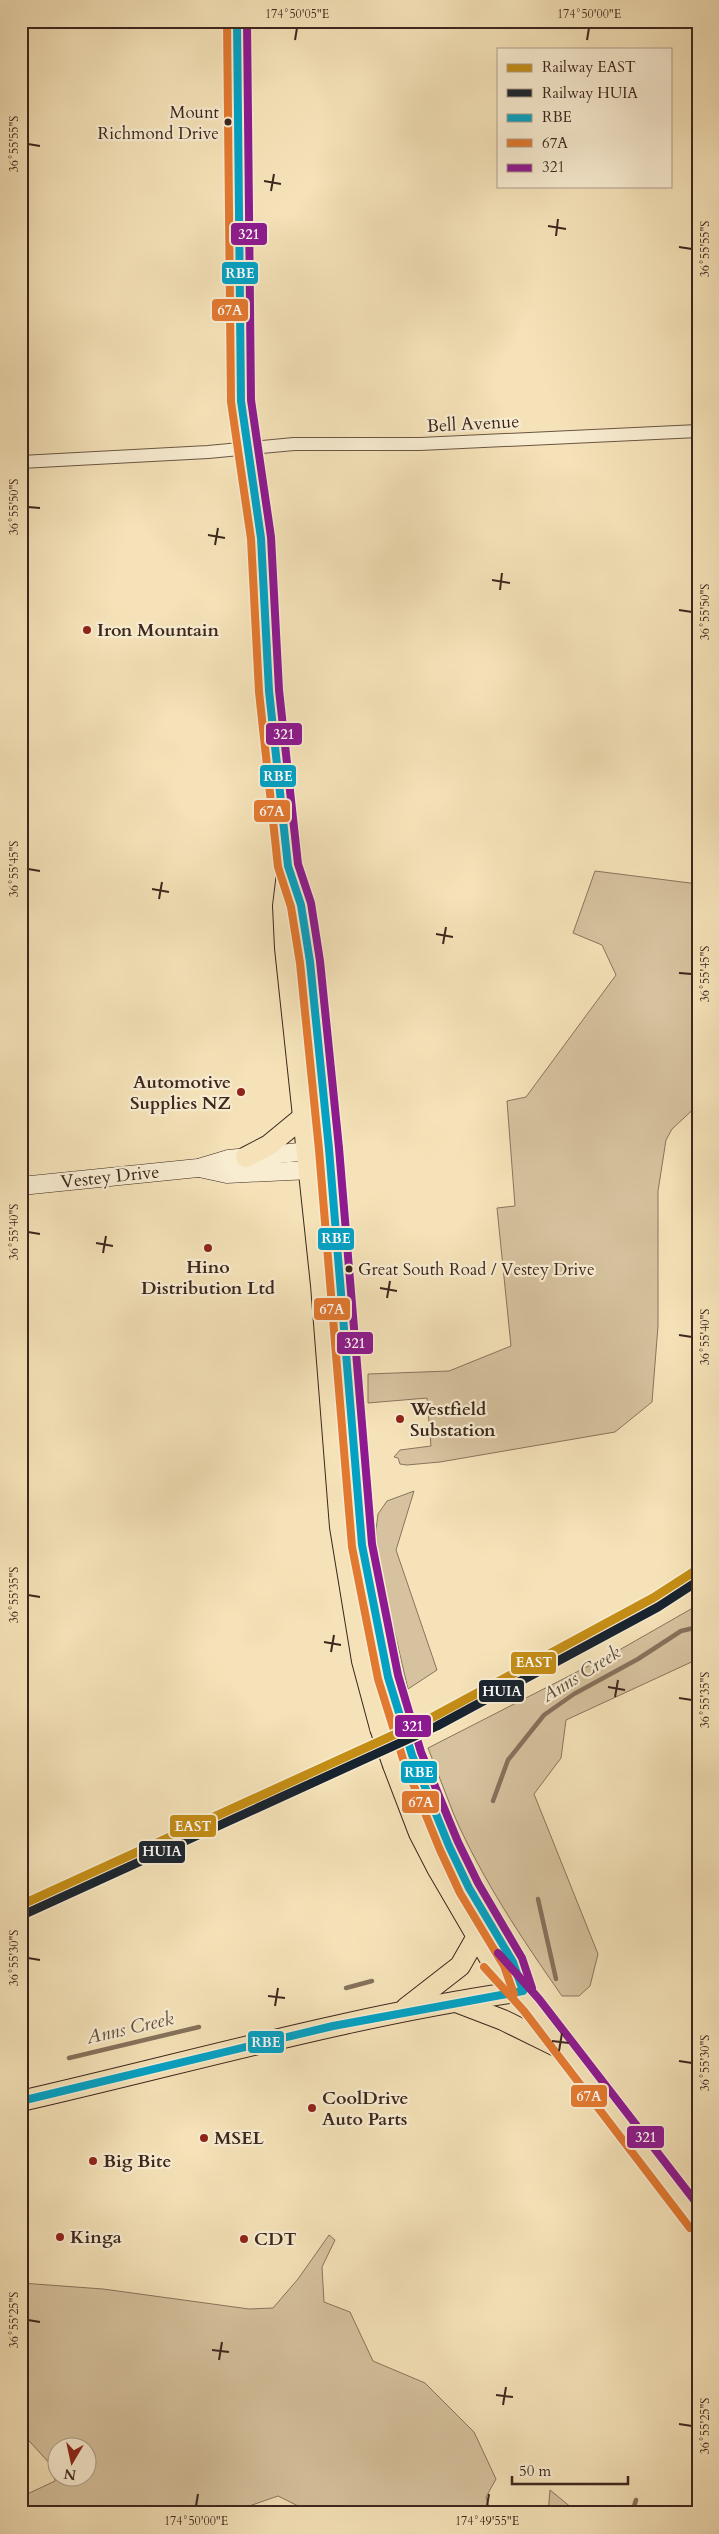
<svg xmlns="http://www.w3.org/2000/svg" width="719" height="2534" viewBox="0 0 719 2534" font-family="Cardo,serif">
<rect width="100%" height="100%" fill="#f5e2b8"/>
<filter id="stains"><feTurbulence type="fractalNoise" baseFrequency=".004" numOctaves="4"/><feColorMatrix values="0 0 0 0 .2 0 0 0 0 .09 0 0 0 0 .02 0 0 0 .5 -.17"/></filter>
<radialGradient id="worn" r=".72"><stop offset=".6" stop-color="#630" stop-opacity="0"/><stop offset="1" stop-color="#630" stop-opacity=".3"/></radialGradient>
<g fill="#d6c29e" stroke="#89745e" fill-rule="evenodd">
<path d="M595,871L698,884V1105L672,1129L666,1140L658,1191V1326L652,1402L615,1432L440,1462L407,1465L400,1464L398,1458L394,1457L400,1450L431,1446L427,1398L368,1403V1374L449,1371L511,1346L497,1208L515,1206L507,1101L526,1097L616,975L602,945L573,933Z"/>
<path d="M414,1491L396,1550L437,1670L408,1689L378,1561L376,1530L378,1514L387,1501Z"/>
<path d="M698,1605V1659L566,1720L561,1758L534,1794L598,1954L590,1986L579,1996H562C522,1939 482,1879 454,1815C445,1793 437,1770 428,1748L614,1653Z"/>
<path d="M329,2235L335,2240L322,2267L324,2302L350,2312L373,2361L425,2383L474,2432L496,2479L486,2497L490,2511L500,2513H312L278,2496L229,2513H21V2497L55,2481L52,2466L21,2432V2283L103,2289L249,2309L273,2308L298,2279ZM88,2446V2476H58V2446Z"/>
<path d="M550,2490L578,2513H548Z"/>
</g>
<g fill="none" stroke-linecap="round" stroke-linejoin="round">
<g stroke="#85715b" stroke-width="4.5">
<path d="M493,1801L508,1760L544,1715L574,1694L638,1659L681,1631L698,1627"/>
<path d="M538,1899L556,1979"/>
<path d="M346,1988L372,1981"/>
<path d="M69,2058L199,2027"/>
<path d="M632,2513L636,2500"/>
</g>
<defs>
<path id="street" d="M21,462L208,452L294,444H420L698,431"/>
<g id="secondary">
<path d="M199,1168L227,1174L331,1169"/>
<path d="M21,1186L198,1168L228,1159L329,1149"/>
</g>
<g id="primary">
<path d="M237,21L241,401L261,538L269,691L288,866L301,905L310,962L329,1149L362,1545L378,1635L400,1719"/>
<path d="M287,873L283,906L285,948L321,1285L340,1527L362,1661L380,1728"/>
<path d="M246,1157L269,1145L303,1117"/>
<path d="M412,1755C429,1801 446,1846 469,1888C488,1922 510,1952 522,1989"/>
<path d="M393,1765L419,1833L437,1868L490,1959L523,1991L568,2052L608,2101L698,2222"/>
<path d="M456,2002L503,2020L564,2050"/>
<path d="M406,2008L460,1966L476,1938"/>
<path d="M21,2101C188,2063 353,2015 523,1991"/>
</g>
</defs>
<use href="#street" stroke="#6a5644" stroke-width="14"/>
<use href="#secondary" stroke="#3c271e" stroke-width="19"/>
<use href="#primary" stroke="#3c271e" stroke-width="22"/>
<use href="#street" stroke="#f8ecd1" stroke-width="12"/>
<use href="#secondary" stroke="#f8ecd1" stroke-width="18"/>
<use href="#primary" stroke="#f5e2b8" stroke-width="20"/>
<path stroke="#3c271e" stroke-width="4" stroke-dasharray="9 9" stroke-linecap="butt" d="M21,1915L467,1710L612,1632L698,1582"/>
<defs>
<g id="primary-bridge">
<path d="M400,1719L412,1755"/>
<path d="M380,1728L393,1765"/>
</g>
</defs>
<use href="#primary-bridge" stroke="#3c271e" stroke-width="22" stroke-linecap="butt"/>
<use href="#primary-bridge" stroke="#f5e2b8" stroke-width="20"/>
<defs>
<path id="bus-1" d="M21,2101L333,2026L523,1991L513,1962L469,1888L449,1846L412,1755L388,1677L362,1545L329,1149L310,962L301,905L288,866L269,691L261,538L241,401L237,21"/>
<g id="bus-2">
<path d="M227,21L231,402L251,539L259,692L278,867L291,907L300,963L319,1150L352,1547L378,1679L403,1759L440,1850L460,1893L504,1966L514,1994"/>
<path d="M484,1967L524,2011L690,2228"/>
</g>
<g id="bus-3">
<path d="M247,21L251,400L271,537L279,690L298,864L311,903L320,961L339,1148L372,1544L398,1675L421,1752L458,1842L478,1883L522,1958L532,1988"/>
<path d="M498,1953L539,1999L698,2205"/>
</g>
</defs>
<use href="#bus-1" stroke="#f8ecd1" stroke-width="11"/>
<use href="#bus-2" stroke="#f8ecd1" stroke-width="11"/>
<use href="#bus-3" stroke="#f8ecd1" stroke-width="11"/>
<use href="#bus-1" stroke="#03a2c5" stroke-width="8"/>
<use href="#bus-2" stroke="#e27930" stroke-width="8"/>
<use href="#bus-3" stroke="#8d1a90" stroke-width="8"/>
<defs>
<path id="rail-1" d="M21,1905L433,1717L653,1598L698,1569"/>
<path id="rail-2" d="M25,1914L437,1726L658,1607L698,1581"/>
</defs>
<use href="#rail-1" stroke="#f8ecd1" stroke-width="12"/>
<use href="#rail-2" stroke="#f8ecd1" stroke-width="12"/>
<use href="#rail-1" stroke="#c38d16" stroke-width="9"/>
<use href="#rail-2" stroke="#17232f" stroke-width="9"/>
</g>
<path fill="none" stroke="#3c271e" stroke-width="2" d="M295,40L297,28M587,40L589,28M28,144L40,146M264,181L281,184M271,191L274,174M548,226L566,229M556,236L558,219M679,247L692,249M28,507L40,508M208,535L225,538M215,545L218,528M492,580L510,583M500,590L502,573M679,610L692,612M28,869L40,871M152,889L169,892M159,899L162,882M436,934L453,937M443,944L446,927M679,973L692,974M28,1232L40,1234M96,1243L113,1246M103,1253L106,1236M380,1288L397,1291M387,1298L390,1281M679,1335L692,1337M28,1595L40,1597M324,1642L341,1645M331,1652L334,1635M608,1687L625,1690M615,1697L618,1680M679,1698L692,1700M28,1958L40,1960M268,1996L285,1998M275,2006L278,1988M552,2041L569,2043M559,2051L562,2033M679,2061L692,2063M28,2320L40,2322M212,2350L229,2352M219,2360L222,2342M496,2395L513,2397M503,2405L506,2387M679,2424L692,2426M196,2506L198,2494M487,2506L489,2494"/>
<g fill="#3c271e" stroke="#f8ecd1" stroke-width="2">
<circle cx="228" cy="122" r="4.5"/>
<circle cx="349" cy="1269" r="4.5"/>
</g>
<g fill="#8f2418" stroke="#f8ecd1" stroke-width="2">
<circle cx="87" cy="630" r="5"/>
<circle cx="241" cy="1092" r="5"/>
<circle cx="208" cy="1248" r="5"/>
<circle cx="400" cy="1419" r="5"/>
<circle cx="312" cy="2108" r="5"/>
<circle cx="204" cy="2138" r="5"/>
<circle cx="93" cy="2161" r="5"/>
<circle cx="60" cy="2237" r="5"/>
<circle cx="244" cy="2239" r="5"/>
</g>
<g text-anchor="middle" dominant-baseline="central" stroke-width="4.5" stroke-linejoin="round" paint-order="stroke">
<g font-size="17" fill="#3c271e" stroke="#f8ecd1" text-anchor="end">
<text x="219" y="112">Mount<tspan x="219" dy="21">Richmond Drive</tspan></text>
<text x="358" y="1269" text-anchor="start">Great South Road / Vestey Drive</text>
</g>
<g font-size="18" fill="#3c271e" stroke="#f8ecd1">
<text transform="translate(473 424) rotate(-3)">Bell Avenue</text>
<text transform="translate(110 1177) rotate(-6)">Vestey Drive</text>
</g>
<g font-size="18" font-weight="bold" fill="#3c271e" stroke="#f8ecd1" text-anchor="start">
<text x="97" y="630">Iron Mountain</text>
<text x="231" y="1082" text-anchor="end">Automotive<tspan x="231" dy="21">Supplies NZ</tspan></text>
<text x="208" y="1267" text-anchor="middle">Hino<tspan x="208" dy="21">Distribution Ltd</tspan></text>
<text x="410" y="1409">Westfield<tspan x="410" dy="21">Substation</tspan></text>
<text x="322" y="2098">CoolDrive<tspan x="322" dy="21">Auto Parts</tspan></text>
<text x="214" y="2138">MSEL</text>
<text x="103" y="2161">Big Bite</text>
<text x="70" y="2237">Kinga</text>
<text x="254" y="2239">CDT</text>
</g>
<g font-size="19" font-style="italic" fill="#614c3d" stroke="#f8ecd1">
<text transform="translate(581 1674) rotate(-32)">Anns Creek</text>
<text transform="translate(130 2028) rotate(-13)">Anns Creek</text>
</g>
</g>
<g stroke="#f8ecd1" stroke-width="2">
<rect x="230" y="222" width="38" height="24" rx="5" fill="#8d1a90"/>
<rect x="221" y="261" width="38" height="24" rx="5" fill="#03a2c5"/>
<rect x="211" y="298" width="38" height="24" rx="5" fill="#e27930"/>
<rect x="265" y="722" width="38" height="24" rx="5" fill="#8d1a90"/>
<rect x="259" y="764" width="38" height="24" rx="5" fill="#03a2c5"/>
<rect x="253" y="799" width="38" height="24" rx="5" fill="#e27930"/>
<rect x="317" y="1227" width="38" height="24" rx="5" fill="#03a2c5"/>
<rect x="313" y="1297" width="38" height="24" rx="5" fill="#e27930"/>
<rect x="336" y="1331" width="38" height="24" rx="5" fill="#8d1a90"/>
<rect x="510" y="1651" width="47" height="24" rx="5" fill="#c38d16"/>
<rect x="478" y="1679" width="47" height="24" rx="5" fill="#17232f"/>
<rect x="394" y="1714" width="38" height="24" rx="5" fill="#8d1a90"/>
<rect x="400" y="1760" width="38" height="24" rx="5" fill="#03a2c5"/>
<rect x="401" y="1790" width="39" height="24" rx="5" fill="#e27930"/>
<rect x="169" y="1814" width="48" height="24" rx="5" fill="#c38d16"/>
<rect x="138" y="1840" width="48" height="24" rx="5" fill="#17232f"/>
<rect x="247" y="2030" width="38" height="24" rx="5" fill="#03a2c5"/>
<rect x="570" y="2084" width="38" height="24" rx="5" fill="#e27930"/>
<rect x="626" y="2125" width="39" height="24" rx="5" fill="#8d1a90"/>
</g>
<g font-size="14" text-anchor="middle" font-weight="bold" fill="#fff">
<text x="249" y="239">321</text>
<text x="240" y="278">RBE</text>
<text x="230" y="315">67A</text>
<text x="284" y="739">321</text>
<text x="278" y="781">RBE</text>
<text x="272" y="816">67A</text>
<text x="336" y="1243">RBE</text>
<text x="332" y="1314">67A</text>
<text x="355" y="1348">321</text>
<text x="534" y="1667">EAST</text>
<text x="502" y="1696">HUIA</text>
<text x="413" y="1731">321</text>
<text x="419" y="1777">RBE</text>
<text x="421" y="1807">67A</text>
<text x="193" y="1831">EAST</text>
<text x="162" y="1856">HUIA</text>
<text x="266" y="2047">RBE</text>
<text x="589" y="2101">67A</text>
<text x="646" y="2142">321</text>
</g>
<rect width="719" height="2534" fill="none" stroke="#f5e2b8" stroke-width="55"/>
<rect x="497" y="48" width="175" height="140" fill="#f8ecd1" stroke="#ad9d89"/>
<rect x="507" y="64" width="25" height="8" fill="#c38d16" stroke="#ad9d89"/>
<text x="542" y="72" font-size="15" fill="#3c271e">Railway EAST</text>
<rect x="507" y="89" width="25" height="8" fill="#17232f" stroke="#ad9d89"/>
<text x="542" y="98" font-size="15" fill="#3c271e">Railway HUIA</text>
<rect x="507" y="114" width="25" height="8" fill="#03a2c5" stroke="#ad9d89"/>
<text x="542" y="122" font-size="15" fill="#3c271e">RBE</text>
<rect x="507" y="139" width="25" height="8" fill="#e27930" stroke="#ad9d89"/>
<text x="542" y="148" font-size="15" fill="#3c271e">67A</text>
<rect x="507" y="164" width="25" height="8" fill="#8d1a90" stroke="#ad9d89"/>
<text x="542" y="172" font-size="15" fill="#3c271e">321</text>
<g transform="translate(72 2462) rotate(189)"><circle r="24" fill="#f8ecd1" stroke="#ad9d89"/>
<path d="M0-4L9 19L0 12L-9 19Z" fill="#8f2418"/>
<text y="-8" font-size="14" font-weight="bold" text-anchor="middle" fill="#3c271e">N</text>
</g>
<path d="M512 2476v8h116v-8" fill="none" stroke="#3c271e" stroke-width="2.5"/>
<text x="519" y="2476" font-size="15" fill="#3c271e" stroke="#f8ecd1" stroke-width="4" paint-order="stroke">50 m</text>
<rect x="28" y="28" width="664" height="2478" fill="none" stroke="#3c271e" stroke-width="2"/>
<g font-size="12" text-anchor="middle" fill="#3c271e">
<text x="297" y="18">174°50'05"E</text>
<text x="589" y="18">174°50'00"E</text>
<text transform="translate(14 144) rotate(-90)" y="4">36°55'55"S</text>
<text transform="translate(705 249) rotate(-90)" y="4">36°55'55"S</text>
<text transform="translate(14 507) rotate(-90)" y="4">36°55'50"S</text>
<text transform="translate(705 612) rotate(-90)" y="4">36°55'50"S</text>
<text transform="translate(14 869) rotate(-90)" y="4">36°55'45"S</text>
<text transform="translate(705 974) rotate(-90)" y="4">36°55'45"S</text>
<text transform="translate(14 1232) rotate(-90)" y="4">36°55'40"S</text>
<text transform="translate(705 1337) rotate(-90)" y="4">36°55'40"S</text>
<text transform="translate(14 1595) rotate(-90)" y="4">36°55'35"S</text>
<text transform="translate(705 1700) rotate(-90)" y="4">36°55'35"S</text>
<text transform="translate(14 1958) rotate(-90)" y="4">36°55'30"S</text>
<text transform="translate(705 2063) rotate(-90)" y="4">36°55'30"S</text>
<text transform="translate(14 2320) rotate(-90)" y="4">36°55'25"S</text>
<text transform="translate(705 2426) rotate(-90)" y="4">36°55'25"S</text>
<text x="196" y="2525">174°50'00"E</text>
<text x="487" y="2525">174°49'55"E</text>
</g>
<rect width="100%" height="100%" filter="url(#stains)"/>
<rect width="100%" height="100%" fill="url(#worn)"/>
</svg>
